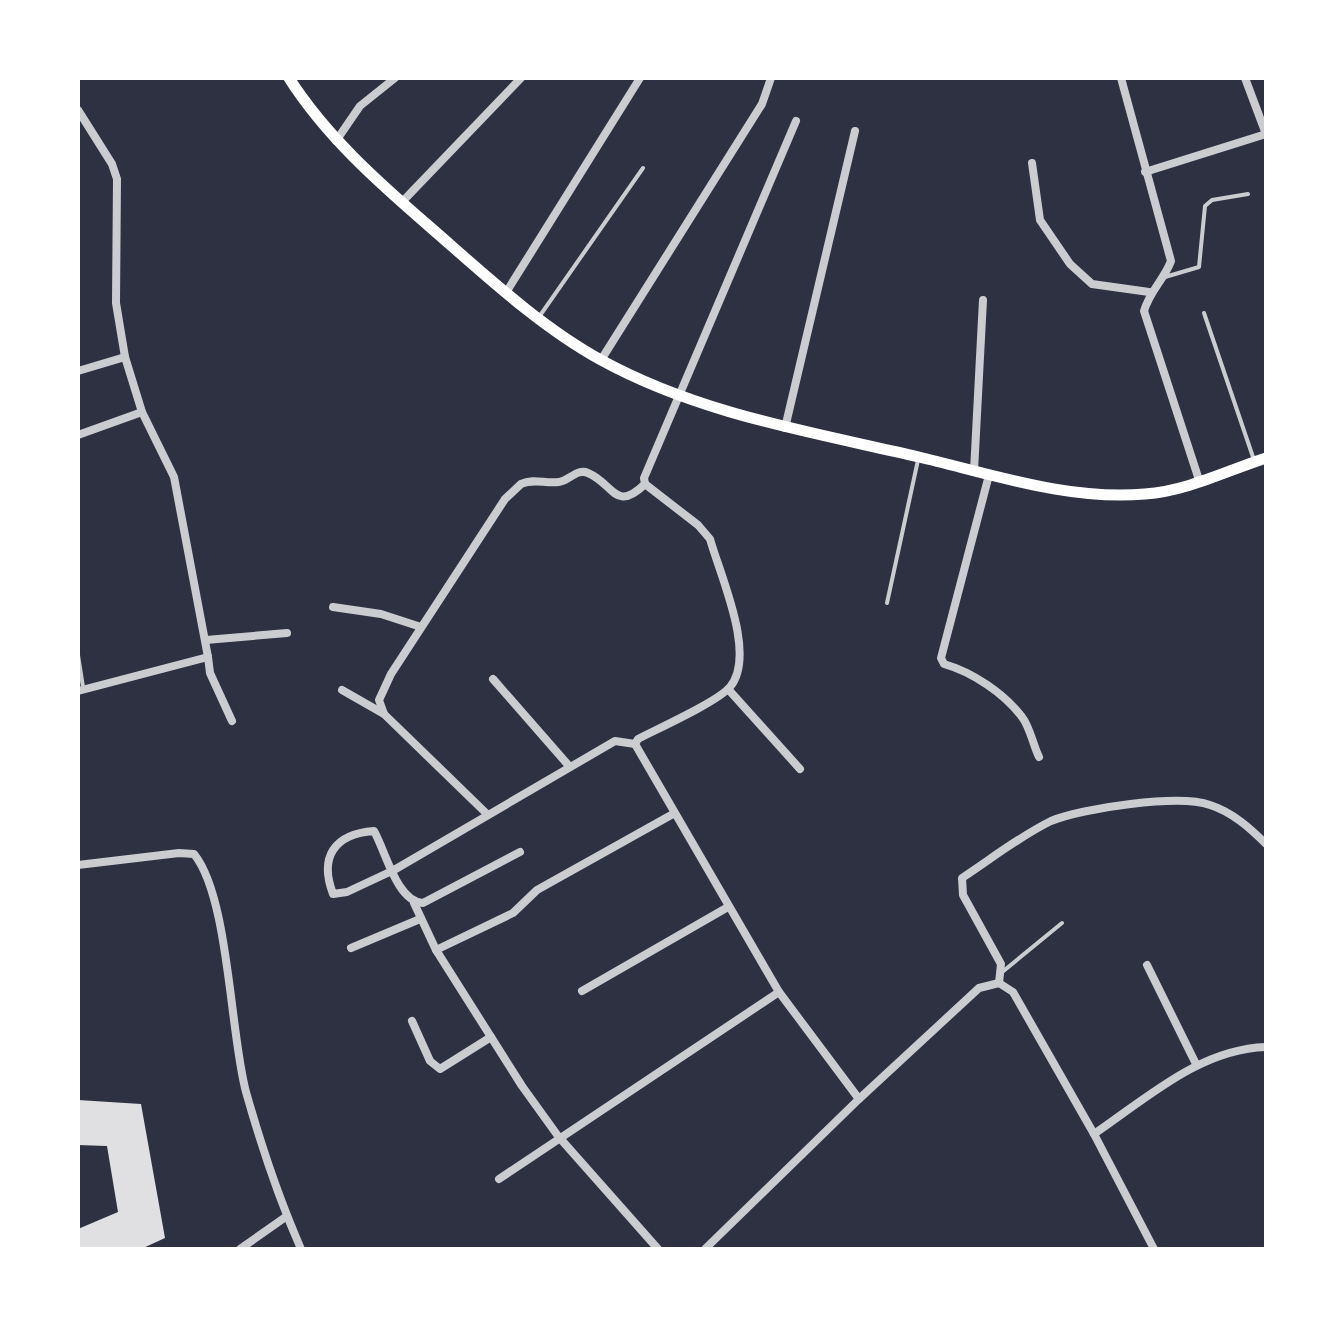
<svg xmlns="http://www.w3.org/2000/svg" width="1344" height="1327" viewBox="0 0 1344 1327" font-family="Literata,serif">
<rect width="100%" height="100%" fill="#2d3142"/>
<path fill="#e0e0e3" d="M78,1100L141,1104L165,1238L141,1249H78V1229L118,1212L107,1146L78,1145Z"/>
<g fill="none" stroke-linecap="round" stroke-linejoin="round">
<g stroke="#caccd0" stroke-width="4">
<path d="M1165,277L1199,267L1205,206L1212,200L1248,194"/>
<path d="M1204,313L1254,460"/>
<path d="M539,317L643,168"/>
<path d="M887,603L918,460"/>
<path d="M78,655L83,687"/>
<path d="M1001,973L1062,923"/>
</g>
<g stroke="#caccd0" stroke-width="8">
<path d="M1121,78L1171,261C1164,280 1150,290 1144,311L1200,483"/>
<path d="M1245,78L1266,134"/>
<path d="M78,110L112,164L117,179L116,303L125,357L142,412L174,477L208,657L78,691"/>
<path d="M336,141L360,106L395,78"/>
<path d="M1032,163L1040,220L1070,264L1092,284L1149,292"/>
<path d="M1145,172L1266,134"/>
<path d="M402,202L521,78"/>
<path d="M507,291L640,78"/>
<path d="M601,360L762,104L771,78"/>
<path d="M78,371L125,357"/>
<path d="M785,428L855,131"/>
<path d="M78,435L142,412"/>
<path d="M974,471L983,300"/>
<path d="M989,475L941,658L944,664C972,672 1004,693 1022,717C1030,727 1033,745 1039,757"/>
<path d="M333,607L381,614L421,627"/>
<path d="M206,640L287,633"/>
<path d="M208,657L210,673L232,721"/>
<path d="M493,679L569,766"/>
<path d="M728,689L800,769"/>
<path d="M342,690L384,714L488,815"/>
<path d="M384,714L379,700L391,674L505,499L521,484C534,478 545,484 559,482C569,481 577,468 588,473C614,484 615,513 645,484L644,478L796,121"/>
<path d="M635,744L779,992L859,1099"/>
<path d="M635,744L638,739C659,728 717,702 730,687C757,655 720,575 710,539L698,525L645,484"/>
<path d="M520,852L423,903C397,902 386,852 374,831C334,834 319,857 333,894L347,892L394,870L615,741L635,744"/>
<path d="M78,865L179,853L194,854C229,897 230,1033 246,1092C261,1145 279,1199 301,1249"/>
<path d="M414,903L436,950L522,1086L558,1136L658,1249"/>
<path d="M351,948L420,919"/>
<path d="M436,950L513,913L537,890L673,814"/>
<path d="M1147,965L1196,1064"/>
<path d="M999,983L1001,964L963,895L962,878C991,859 1020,836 1051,821C1082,808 1179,794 1210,805C1232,812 1250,828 1266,844"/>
<path d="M582,991L728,907"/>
<path d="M412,1021L430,1061L440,1069L491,1037"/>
<path d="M1094,1134C1147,1098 1200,1049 1266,1047"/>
<path d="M499,1179L779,992"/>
<path d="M240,1249L287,1216"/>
<path d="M705,1249L859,1099L979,988L999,983L1013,992L1094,1134L1154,1249"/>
</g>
<path stroke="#fff" stroke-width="11" d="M289,78C326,136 378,182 430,227C483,273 539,326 601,360C699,414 812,432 919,457C991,474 1070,501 1145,494C1187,491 1226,471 1266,458"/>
</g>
<rect width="1344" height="1327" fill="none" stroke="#ffffff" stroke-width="160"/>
</svg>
